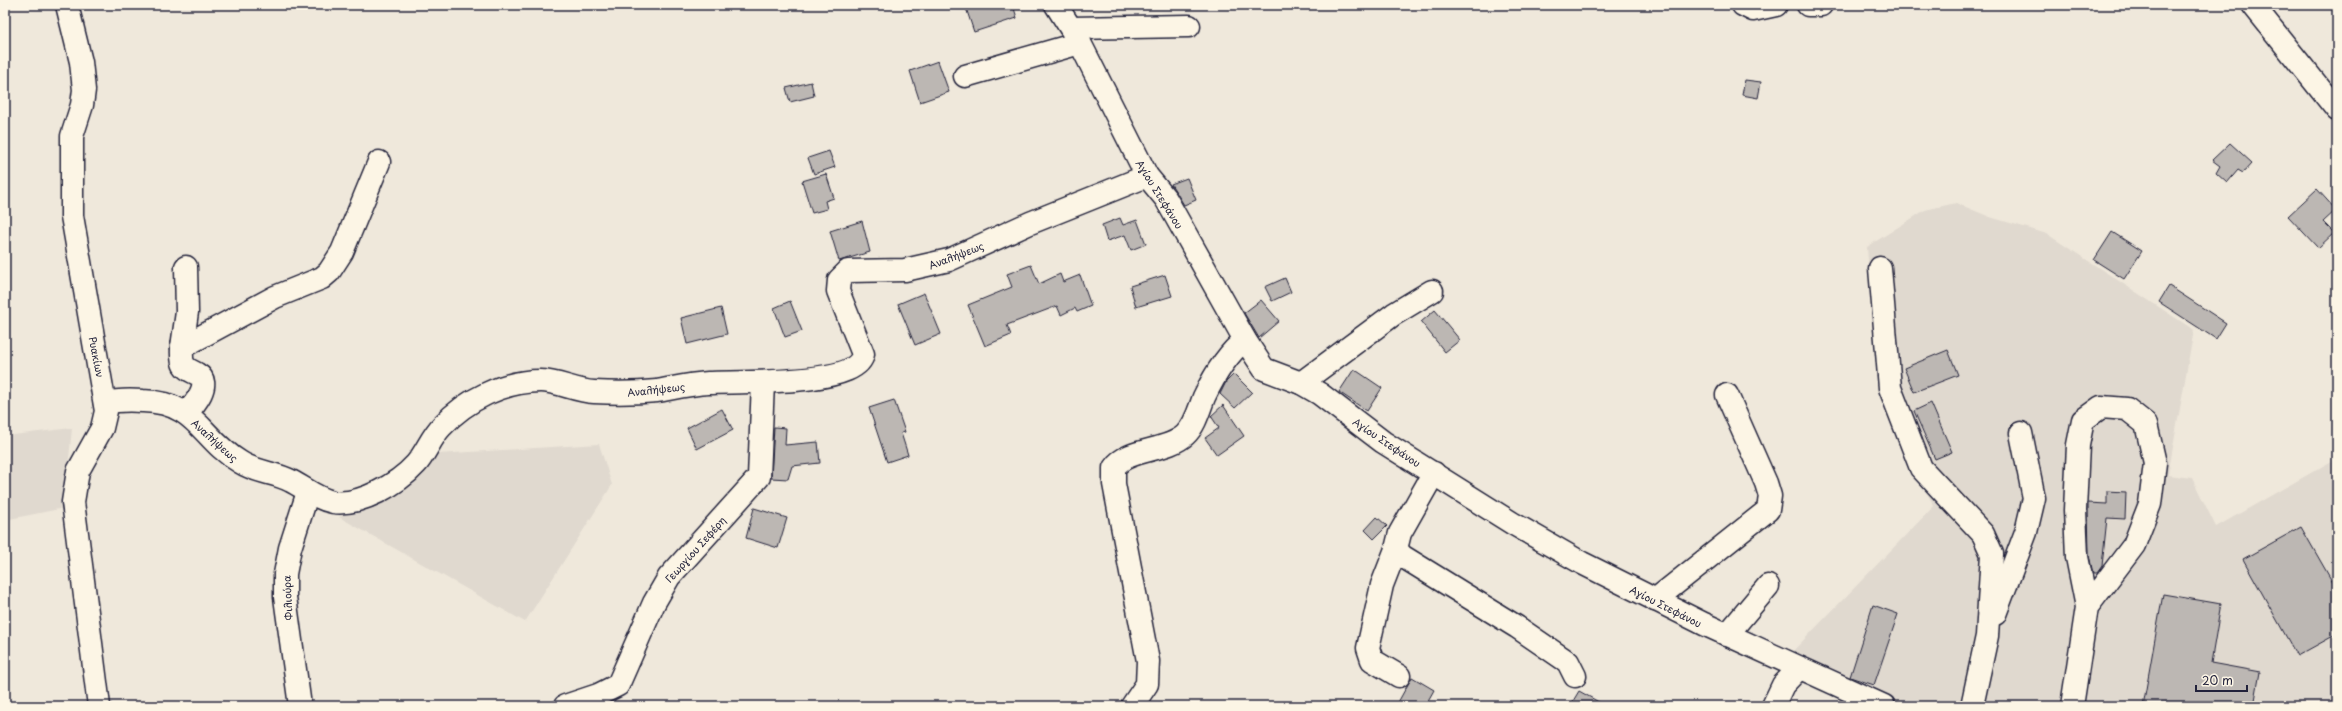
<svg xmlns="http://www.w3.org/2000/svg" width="2342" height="711" viewBox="0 0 2342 711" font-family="'Playpen Sans',sans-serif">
<rect width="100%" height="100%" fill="#efe8db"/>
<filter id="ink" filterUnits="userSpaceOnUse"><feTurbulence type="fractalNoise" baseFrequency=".025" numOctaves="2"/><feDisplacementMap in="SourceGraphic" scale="8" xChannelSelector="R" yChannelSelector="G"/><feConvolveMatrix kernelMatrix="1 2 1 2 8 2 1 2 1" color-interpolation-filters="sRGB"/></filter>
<g filter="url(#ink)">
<g fill="#e0d9cf">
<path d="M1956,203L1990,217L2047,234L2194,330L2168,475L2192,478L2216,527L2337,458V706H1910L1791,653L1934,506L1893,431L1874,344L1867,247L1925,210Z"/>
<path d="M72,428L64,508L5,520V436Z"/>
<path d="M599,444L612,485L525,622L339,517L437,454Z"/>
</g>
<g fill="#bcb7b3" stroke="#22223b">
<path d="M965,5H1013L1017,18L974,32Z"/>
<path d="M938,61L949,92L920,102L910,71Z"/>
<path d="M1745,80L1761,82L1758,98L1742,95Z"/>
<path d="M811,82L814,96L790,102L786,88Z"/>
<path d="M2230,143L2252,163L2243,173L2238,170L2227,183L2216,173L2220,166L2212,160Z"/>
<path d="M829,151L835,167L814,174L808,158Z"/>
<path d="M826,174L834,198L825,201L827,209L812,213L802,181Z"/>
<path d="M1187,178L1196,200L1184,205L1171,184Z"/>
<path d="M2317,189L2336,210L2323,222L2334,233L2318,248L2288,216Z"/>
<path d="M1120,218L1123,225L1137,220L1146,244L1131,250L1125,235L1107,241L1102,225Z"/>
<path d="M862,221L870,252L839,261L830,231Z"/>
<path d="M2112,232L2142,251L2124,279L2094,260Z"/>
<path d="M1031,265L1039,284L1060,274L1063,282L1080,275L1091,306L1077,312L1075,308L1061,315L1057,306L1007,325L1011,335L985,346L968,305L1012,287L1007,274Z"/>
<path d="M1165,275L1172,296L1136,307L1130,286Z"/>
<path d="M1285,278L1291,292L1272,301L1265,287Z"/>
<path d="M2169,286L2226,323L2216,339L2159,302Z"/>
<path d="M924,293L941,334L915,345L898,304Z"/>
<path d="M1261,300L1279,321L1259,338L1244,313Z"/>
<path d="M790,301L802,331L785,337L774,308Z"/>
<path d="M721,308L727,334L687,344L681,318Z"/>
<path d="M1435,310L1460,340L1445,352L1421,322Z"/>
<path d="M1948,350L1958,375L1914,392L1904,368Z"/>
<path d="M1354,369L1382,388L1367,411L1339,392Z"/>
<path d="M1234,374L1252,392L1235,408L1220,394L1226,382Z"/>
<path d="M894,400L905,432L901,433L908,455L887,462L869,408Z"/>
<path d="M1931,403L1952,452L1935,459L1914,411Z"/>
<path d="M1223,405L1244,436L1217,455L1205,438L1219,428L1211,416Z"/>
<path d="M722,409L733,430L697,449L687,428Z"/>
<path d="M774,427L786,428L785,445L818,442L820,463L792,466L788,479L771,478Z"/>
<path d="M2107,491L2126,492L2125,519L2107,518L2102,566L2097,573H2093L2089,556L2088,503L2107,504Z"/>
<path d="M754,508L787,518L778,548L746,538Z"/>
<path d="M1377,517L1387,526L1374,539L1365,530Z"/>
<path d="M2301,527L2337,590V634L2297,656L2243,559Z"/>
<path d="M2163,594L2221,604L2211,663L2260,672L2254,706H2143Z"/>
<path d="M1873,605L1898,614L1874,685L1850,677Z"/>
<path d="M1412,677L1434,690L1425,706H1396Z"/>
<path d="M1579,691L1606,706H1570Z"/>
</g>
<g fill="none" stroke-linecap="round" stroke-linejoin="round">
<defs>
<g id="minor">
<path d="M67,5L81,62L84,90L82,105L72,136V216L106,411L102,428L78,471L73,502L99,706"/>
<path d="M1056,5L1080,43L1147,176L1166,199L1245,340L1264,369L1301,383L1320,394L1383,442L1512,523L1582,563L1704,624L1884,706"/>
<path d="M1743,5L1753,10L1776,5"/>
<path d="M1808,5H1821"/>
<path d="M2253,5L2337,110"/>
<path d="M1071,28L1189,26"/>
<path d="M965,76L1080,43"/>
<path d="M1880,268L1890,388L1921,468L1983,534L1992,554L1987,636L1972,706"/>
<path d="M182,347L187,312L186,267"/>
<path d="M1301,383L1394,314L1432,291"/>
<path d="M105,403C118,400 130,400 143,401C197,402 201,439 240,462C257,473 274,472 291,481C305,488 317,499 333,502C360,506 398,484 416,464C426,453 431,437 442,426C466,400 504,381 540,381C558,381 575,391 594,392C615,393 636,393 657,391C674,388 691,384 708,383C735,381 858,387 863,354L838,291L839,280L848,271L905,270L949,260L1030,223L1147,176"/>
<path d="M186,413C194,405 213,383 197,374C192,371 187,370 184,365C181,360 182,353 182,347L275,297L322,278L329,272L342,252L379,162"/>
<path d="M1396,549L1402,556L1517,627L1568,662L1575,676"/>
<path d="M1655,600L1768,510L1770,496L1766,483L1727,395"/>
<path d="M1995,614L2026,532L2034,498L2021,433"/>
<path d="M1727,635L1768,586"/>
<path d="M1399,676L1372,660L1368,648L1382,585L1396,549L1400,533L1434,473"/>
<path d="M300,706L285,597V574L290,548L308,492"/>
<path d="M565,706L598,695L618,685L654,603L669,577L759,477L763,383"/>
<path d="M1132,706L1147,684L1148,661L1114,484V468C1127,448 1167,452 1185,435C1195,426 1199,410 1204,397C1213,378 1228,353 1245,340"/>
<path d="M1773,706L1783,685L1799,668"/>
<path d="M2072,706L2087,607L2077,557L2075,510L2078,445L2083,420L2101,407L2127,409L2146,424L2155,463L2150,504L2134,545L2087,607"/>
</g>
</defs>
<use href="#minor" stroke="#22223b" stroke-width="25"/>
<use href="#minor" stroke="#fcf5e5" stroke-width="22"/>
</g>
</g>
<g text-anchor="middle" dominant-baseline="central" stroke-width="3.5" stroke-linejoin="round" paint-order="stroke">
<g font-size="10" fill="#22223b" stroke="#fcf5e5">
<text transform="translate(1160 194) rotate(58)">Αγίου Στεφάνου</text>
<text transform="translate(956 255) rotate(-21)">Αναλήψεως</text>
<text transform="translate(97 357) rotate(79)">Ρυακίων</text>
<text transform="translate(656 389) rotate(-6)">Αναλήψεως</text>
<text transform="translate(215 440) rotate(42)">Αναλήψεως</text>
<text transform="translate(1387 442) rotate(34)">Αγίου Στεφάνου</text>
<text transform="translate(695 549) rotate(-48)">Γεωργίου Σεφέρη</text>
<text transform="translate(287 598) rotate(-93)">Φιλιούρα</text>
<text transform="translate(1666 606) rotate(27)">Αγίου Στεφάνου</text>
</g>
</g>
<rect width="2342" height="711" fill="none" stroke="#fcf5e5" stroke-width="20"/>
<rect x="10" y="10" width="2322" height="691" fill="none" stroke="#22223b" stroke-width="1.5" filter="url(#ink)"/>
<path d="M2196 685v6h51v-6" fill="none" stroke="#22223b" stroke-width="2"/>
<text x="2202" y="685" font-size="12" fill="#22223b" stroke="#fcf5e5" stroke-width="3" paint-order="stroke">20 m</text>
</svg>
